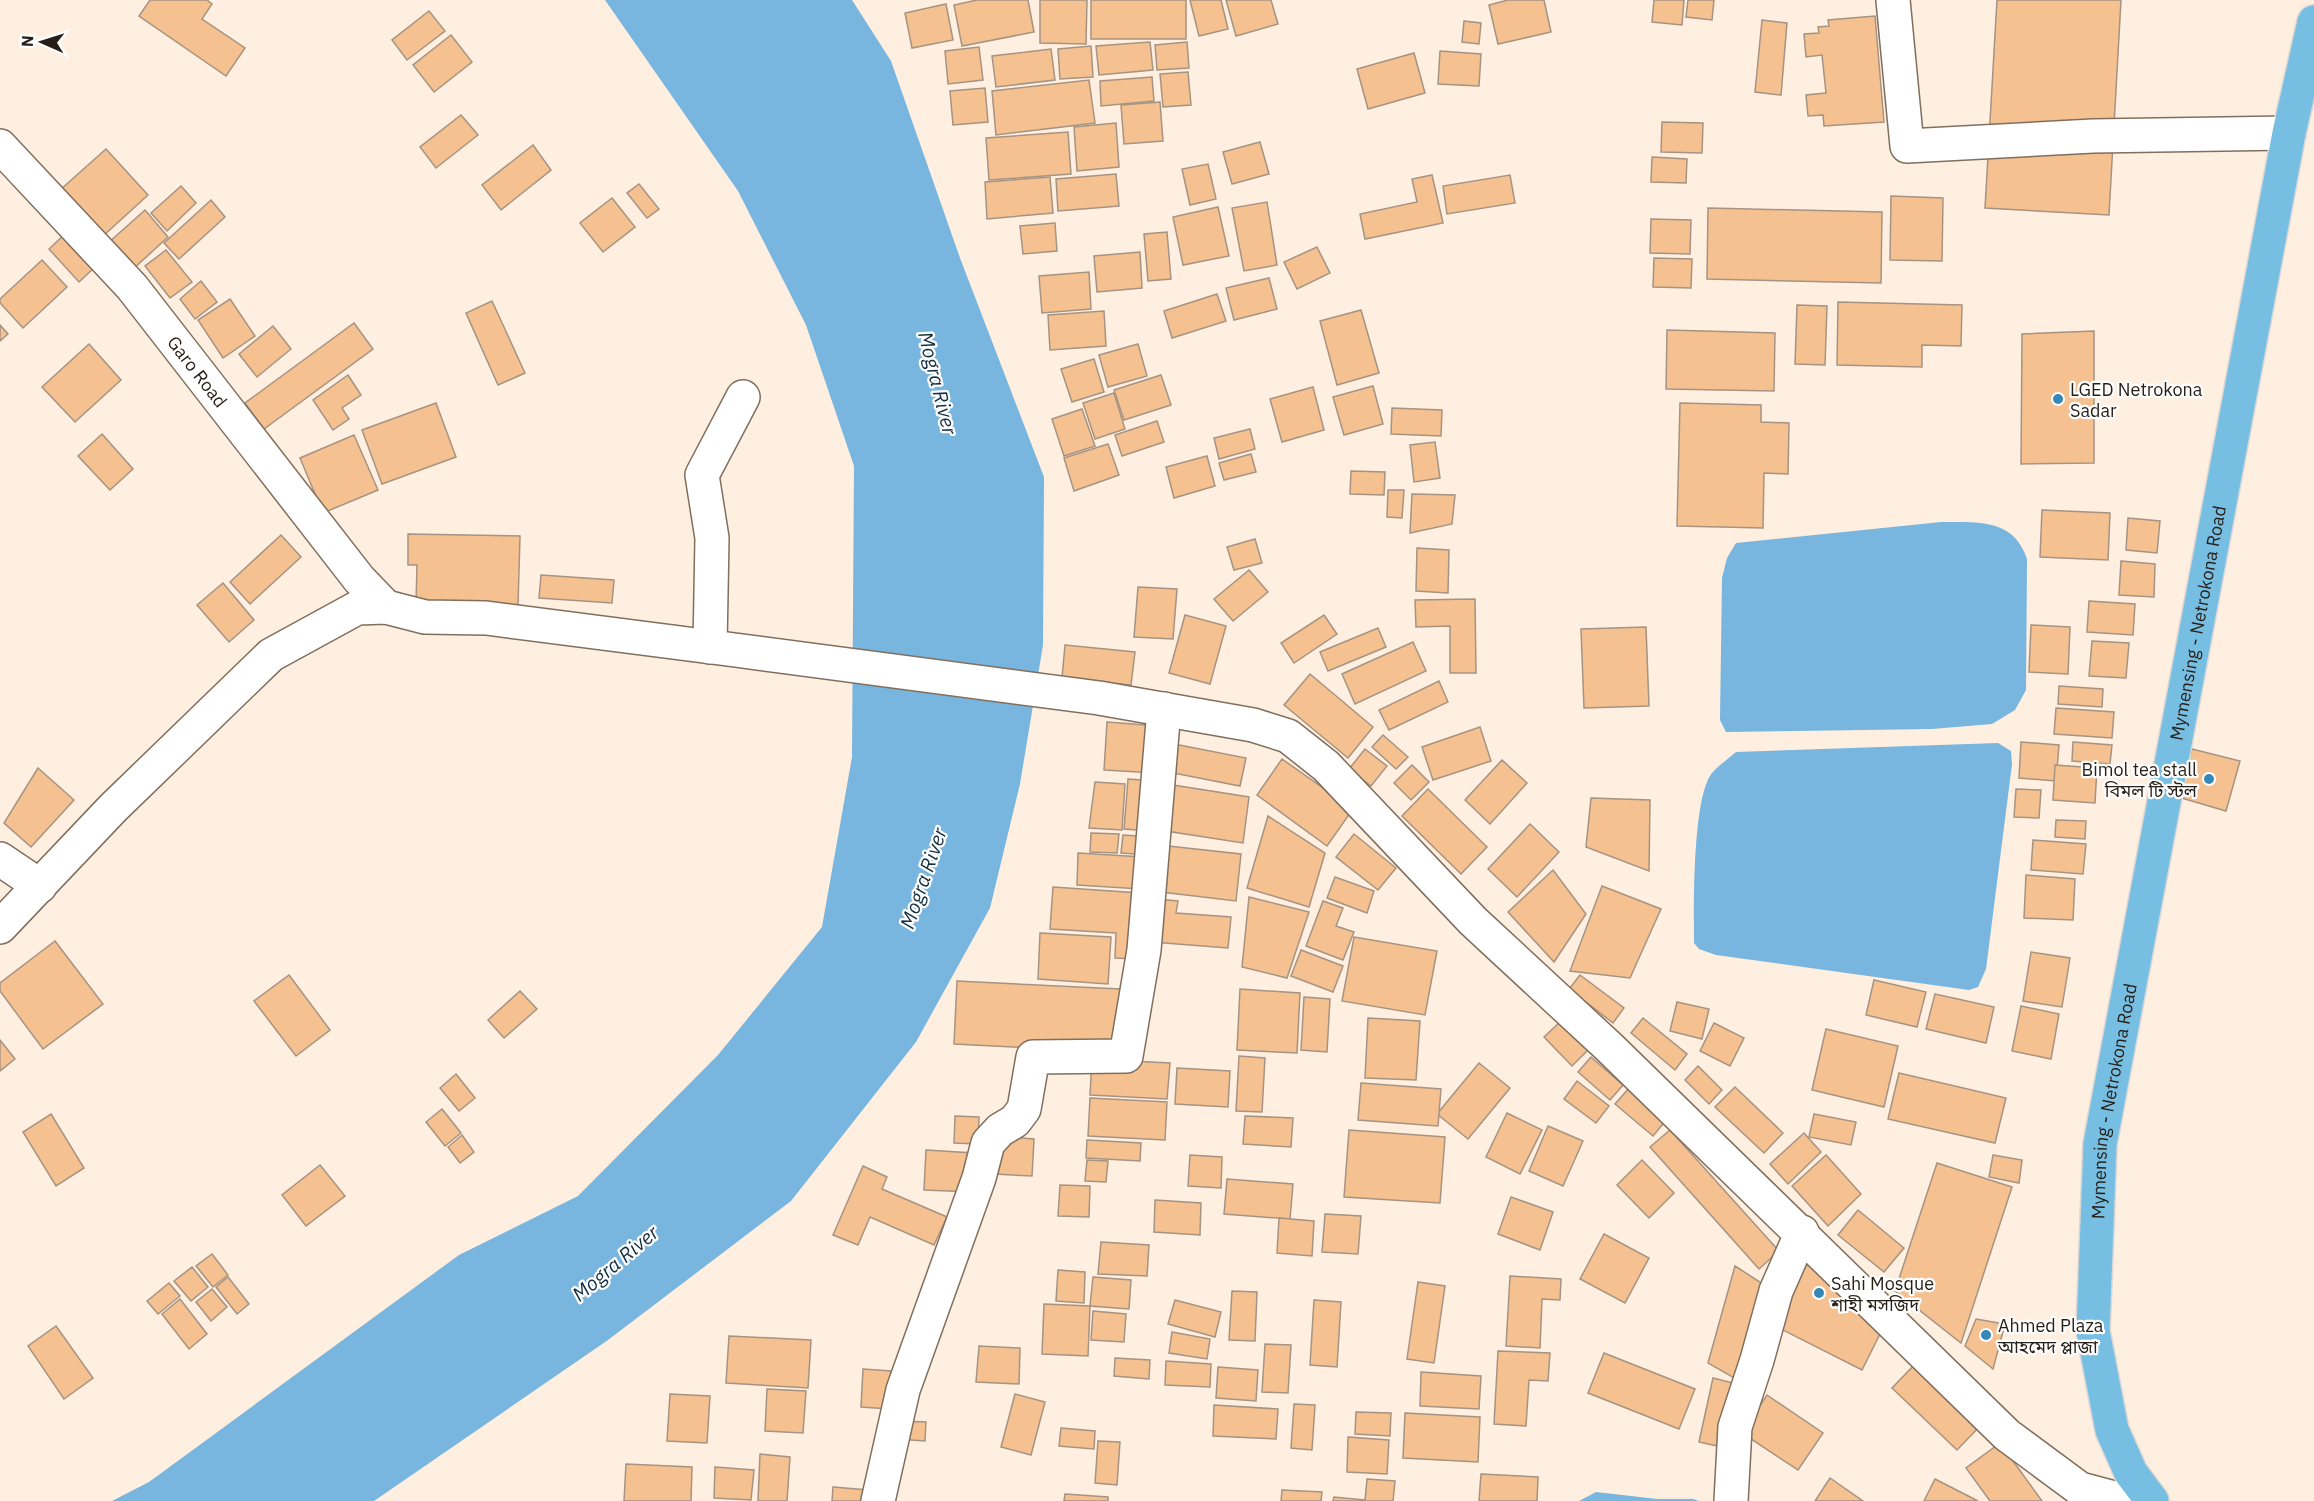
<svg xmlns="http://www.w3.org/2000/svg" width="2314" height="1501" viewBox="0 0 2314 1501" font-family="'IBM Plex Sans','Noto Sans Bengali',sans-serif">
<rect width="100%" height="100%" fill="#ffefe0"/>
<g fill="#78b5df">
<path d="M605,0H852L891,61L960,258L1044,477L1043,645L1020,784L990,908L916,1042L791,1201L608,1340L374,1501H112L149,1482L459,1255L578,1196L718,1055L822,927L852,757L854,466L806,325L738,191Z"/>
<path d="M1941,522C1977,522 2014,518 2027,559L2026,690L2015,710L1992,724L1932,729L1726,732L1720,720L1722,578L1727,558L1736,543Z"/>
<path d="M1998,743L2011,751L2012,764L1986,969L1978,987L1969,990L1716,955L1699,949L1694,943C1694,909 1692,798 1712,773C1718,766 1728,759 1736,752Z"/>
<path d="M1596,1492L1657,1499H1693L1699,1501H1579Z"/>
</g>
<g fill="#f5c190" stroke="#a69382" stroke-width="1.5">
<path d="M150,0H207L212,4L202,19L245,48L226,76L139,16Z"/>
<path d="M977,0H1028L1034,32L962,46L954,5Z"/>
<path d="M1040,0H1087L1086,44L1040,43Z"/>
<rect x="1091" y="0" width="95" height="39"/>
<path d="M1190,0H1221L1228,29L1199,36Z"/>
<path d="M1226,0H1271L1278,24L1236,36Z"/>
<path d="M1508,0H1544L1551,32L1498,44L1489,5Z"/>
<path d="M1654,0H1684L1682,25L1652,22Z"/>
<path d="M1688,0H1714L1712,20L1686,17Z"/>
<path d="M1997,0H2121L2109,215L1985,208Z"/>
<path d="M946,4L953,40L912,48L905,13Z"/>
<path d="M429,11L445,31L407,60L392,40Z"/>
<path d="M1875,16L1884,122L1824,126L1823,115L1808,116L1806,95L1826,93L1822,55L1806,57L1804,34L1819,33L1818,27L1829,26L1828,20Z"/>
<path d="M1762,20L1787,23L1781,95L1755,92Z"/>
<path d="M1464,21L1481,23L1479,44L1462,42Z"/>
<path d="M451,35L472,62L434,92L413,65Z"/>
<path d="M1150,42L1153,70L1099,75L1096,46Z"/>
<path d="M1187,42L1189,68L1157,70L1155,45Z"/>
<path d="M1091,46L1093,77L1060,79L1058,49Z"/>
<path d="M979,47L983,80L948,84L945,51Z"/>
<path d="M1051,49L1055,80L996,87L992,56Z"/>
<path d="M1440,51L1481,54L1479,86L1438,84Z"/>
<path d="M1414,53L1425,93L1368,109L1357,69Z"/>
<path d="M1188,72L1191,105L1163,107L1160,74Z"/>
<path d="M1152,77L1154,101L1101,106L1100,81Z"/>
<path d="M1089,80L1095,123L996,135L992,91Z"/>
<path d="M985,88L988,122L953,125L950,91Z"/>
<path d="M1160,102L1163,141L1124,144L1121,105Z"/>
<path d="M461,115L478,135L436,168L420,147Z"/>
<path d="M1662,122L1703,123L1702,153L1661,152Z"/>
<path d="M1116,123L1119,167L1077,171L1074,127Z"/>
<path d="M1068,132L1071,174L989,180L986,138Z"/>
<path d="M1260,142L1269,174L1232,184L1223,152Z"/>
<path d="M533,145L551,170L501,210L482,185Z"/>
<path d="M106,149L148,195L102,237L60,190Z"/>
<path d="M1652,157L1687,159L1686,183L1651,182Z"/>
<path d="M1208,164L1216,199L1190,205L1182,169Z"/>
<path d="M1116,174L1119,206L1058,211L1056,179Z"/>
<path d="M1432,175L1443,223L1365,239L1360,214L1417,202L1412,179Z"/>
<path d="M1510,175L1515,203L1447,214L1443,186Z"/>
<path d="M1050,177L1053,213L987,219L985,182Z"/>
<path d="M639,184L659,209L647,218L627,193Z"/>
<path d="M181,186L196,203L167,231L151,213Z"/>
<path d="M1891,196L1943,198L1942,261L1890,260Z"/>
<path d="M612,198L635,227L603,252L580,223Z"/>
<path d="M211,200L225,217L179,259L164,243Z"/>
<path d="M1267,202L1277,265L1244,271L1232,208Z"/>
<path d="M1218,207L1229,256L1183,265L1173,217Z"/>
<path d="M1708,208L1882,212L1881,283L1707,279Z"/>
<path d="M145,210L168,237L131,271L107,244Z"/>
<path d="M1651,219L1691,220L1690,254L1650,253Z"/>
<path d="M1055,223L1057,251L1023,254L1020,226Z"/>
<path d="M67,232L97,265L79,282L49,249Z"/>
<path d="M1167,232L1171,279L1148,281L1144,234Z"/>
<path d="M1317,247L1330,273L1297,289L1284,262Z"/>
<path d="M166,250L192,282L170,298L145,266Z"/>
<path d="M1140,252L1142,288L1097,292L1094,256Z"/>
<path d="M1654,258L1692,259L1691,288L1653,287Z"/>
<path d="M42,260L67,287L23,328L0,303V299Z"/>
<path d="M1089,272L1091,309L1042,313L1039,276Z"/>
<path d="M1269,278L1277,309L1234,320L1226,288Z"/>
<path d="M201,281L217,302L195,319L180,299Z"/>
<path d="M1217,294L1226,321L1172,338L1164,311Z"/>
<path d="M230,299L255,336L223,358L198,320Z"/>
<path d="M492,301L525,373L498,385L466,313Z"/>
<path d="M1838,302L1962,305L1961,346L1922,345V367L1837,365Z"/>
<path d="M1797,305L1827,306L1825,365L1795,364Z"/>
<path d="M1361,310L1379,373L1337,385L1320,321Z"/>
<path d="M1104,311L1106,346L1050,350L1048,315Z"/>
<path d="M354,323L373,349L264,429L245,403Z"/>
<path d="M0,325L8,334L0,341Z"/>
<path d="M273,326L291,349L257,377L239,354Z"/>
<path d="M1667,330L1775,333L1774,391L1666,389Z"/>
<path d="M2094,331V463L2021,464L2022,334Z"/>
<path d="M89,344L121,380L75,422L42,387Z"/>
<path d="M1138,344L1147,376L1108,387L1099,355Z"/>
<path d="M1094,359L1104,392L1072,402L1061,369Z"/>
<path d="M348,375L361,395L342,408L349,419L333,430L313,400Z"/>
<path d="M1161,375L1171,405L1124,420L1114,390Z"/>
<path d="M1373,386L1383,424L1344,435L1333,397Z"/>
<path d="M1313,387L1324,430L1282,442L1270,399Z"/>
<path d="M1114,393L1125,429L1095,439L1083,403Z"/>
<path d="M436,403L456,457L382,484L362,430Z"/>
<path d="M1680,403L1761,405V422L1789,423L1788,474L1764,473L1763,528L1677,526Z"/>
<path d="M1392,408L1442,410L1441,436L1391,434Z"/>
<path d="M1082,409L1095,446L1064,456L1052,419Z"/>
<path d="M1157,421L1164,442L1122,456L1115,435Z"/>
<path d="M1250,429L1255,449L1219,459L1214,438Z"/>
<path d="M102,434L133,469L110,490L78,456Z"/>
<path d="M354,435L378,490L323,513L300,458Z"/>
<path d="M1435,442L1440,478L1414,482L1410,445Z"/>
<path d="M1108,444L1119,475L1074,491L1064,458Z"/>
<path d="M1251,454L1256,472L1224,480L1219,463Z"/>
<path d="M1207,456L1215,486L1174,498L1166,467Z"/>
<path d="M1351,471L1385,472L1384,495L1350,494Z"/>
<path d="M1388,490H1404L1402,518L1387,517Z"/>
<path d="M1412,494L1455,495L1452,524L1410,533Z"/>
<path d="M2042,510L2110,513L2108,560L2040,557Z"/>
<path d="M2128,518L2160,521L2157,553L2126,550Z"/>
<path d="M408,534L520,536L518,605L416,603L417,565H408Z"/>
<path d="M281,535L301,557L250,604L230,582Z"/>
<path d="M1255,539L1262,563L1234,570L1227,547Z"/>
<path d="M1417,548L1449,550L1448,593L1416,591Z"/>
<path d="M2121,561L2155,564L2154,597L2119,595Z"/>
<path d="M1249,570L1268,592L1233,621L1214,599Z"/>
<path d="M541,575L614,580L612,603L539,598Z"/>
<path d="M223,583L254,620L229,642L197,605Z"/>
<path d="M1138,587L1177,589L1173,639L1134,637Z"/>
<path d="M1475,599L1476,673H1450V626L1416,627L1415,600Z"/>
<path d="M2089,601L2135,604L2133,635L2087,632Z"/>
<path d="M1185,615L1226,626L1210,684L1169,673Z"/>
<path d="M1324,615L1337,634L1294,663L1281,643Z"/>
<path d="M2031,625L2070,627L2068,674L2029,672Z"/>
<path d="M1646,627L1649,706L1584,708L1581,629Z"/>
<path d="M1378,628L1386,647L1328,671L1320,652Z"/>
<path d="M2092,641L2129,643L2126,678L2089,676Z"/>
<path d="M1413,642L1426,671L1355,704L1342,674Z"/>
<path d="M1065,645L1135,652L1131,685L1062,678Z"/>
<path d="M1310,674L1373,727L1348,758L1284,705Z"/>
<path d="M1439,681L1448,702L1389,730L1379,710Z"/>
<path d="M2059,686L2103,689L2102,707L2058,704Z"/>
<path d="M2056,708L2114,712L2112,738L2054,734Z"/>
<path d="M1107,722L1159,726L1156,773L1104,770Z"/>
<path d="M1480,727L1491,761L1433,780L1422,747Z"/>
<path d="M1383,735L1408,757L1396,769L1372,747Z"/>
<path d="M2021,742L2059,745L2056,781L2019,778Z"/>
<path d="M2073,742L2112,745L2110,764L2072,761Z"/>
<path d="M1169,743L1246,758L1240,786L1163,771Z"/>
<path d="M1365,749L1387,766L1371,786L1349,769Z"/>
<path d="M2192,749L2240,761L2226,811L2178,797Z"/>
<path d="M1282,759L1353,809L1327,846L1257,795Z"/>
<path d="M1502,760L1527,783L1490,824L1465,800Z"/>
<path d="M1412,765L1429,782L1411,800L1394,783Z"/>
<path d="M2055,765L2097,768L2095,803L2053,800Z"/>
<path d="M38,768L74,800L31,847L4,823Z"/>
<path d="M1128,779L1155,781L1151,831L1124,829Z"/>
<path d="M1095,782L1125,784L1122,830L1089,828Z"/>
<path d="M1173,785L1249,797L1243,843L1166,831Z"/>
<path d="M1428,789L1487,847L1461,874L1402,816Z"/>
<path d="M2016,789L2041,790L2039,818L2014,817Z"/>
<path d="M1591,798L1650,800L1649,871L1586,847Z"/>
<path d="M1268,816L1325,853L1309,907L1247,888Z"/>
<path d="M2056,820L2086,821L2085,839L2055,837Z"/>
<path d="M1530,824L1559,852L1517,897L1488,869Z"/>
<path d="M1091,833L1119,834L1117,853L1090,852Z"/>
<path d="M1354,834L1396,868L1378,890L1336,857Z"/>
<path d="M1123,835L1151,837L1150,855L1121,853Z"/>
<path d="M2033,840L2086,844L2083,874L2031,870Z"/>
<path d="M1159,845L1241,854L1236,901L1153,891Z"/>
<path d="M1078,853L1143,857L1141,889L1077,885Z"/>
<path d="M1553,870L1586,914L1554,962L1508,912Z"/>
<path d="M2026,875L2075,879L2073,920L2024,918Z"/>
<path d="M1335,877L1374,891L1367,913L1327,898Z"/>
<path d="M1602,886L1661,909L1630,978L1570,971Z"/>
<path d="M1053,887L1140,893L1135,959L1115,958L1116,933L1050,929Z"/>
<path d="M1249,897L1309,912L1287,978L1242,967Z"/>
<path d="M1156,899L1178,901L1176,913L1231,917L1228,948L1152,942Z"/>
<path d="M1323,901L1343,908L1336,926L1354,932L1343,960L1306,946Z"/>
<path d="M1040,933L1111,937L1108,984L1038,979Z"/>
<path d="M1354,937L1437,951L1425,1015L1342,1001Z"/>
<path d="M55,941L103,1004L43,1049L0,991V983Z"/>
<path d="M1301,950L1343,966L1333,992L1291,976Z"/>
<path d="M2031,952L2070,958L2062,1007L2023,1001Z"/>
<path d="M289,975L330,1030L296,1056L254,1001Z"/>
<path d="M1580,975L1624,1008L1613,1023L1569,989Z"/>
<path d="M1874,980L1926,992L1917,1027L1866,1015Z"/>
<path d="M957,981L1120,989L1117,1052L954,1044Z"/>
<path d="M1240,989L1300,993L1297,1053L1237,1050Z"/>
<path d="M520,991L537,1009L504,1038L488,1020Z"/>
<path d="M1935,994L1994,1007L1986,1043L1926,1029Z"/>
<path d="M1304,997L1330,999L1327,1052L1301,1050Z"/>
<path d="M1677,1002L1709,1009L1702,1039L1670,1031Z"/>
<path d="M2021,1006L2059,1014L2051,1059L2012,1051Z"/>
<path d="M1368,1018L1420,1021L1416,1080L1365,1078Z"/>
<path d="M1643,1018L1687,1054L1675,1070L1631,1033Z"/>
<path d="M1563,1019L1591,1047L1572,1066L1544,1037Z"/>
<path d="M1714,1023L1744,1038L1730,1066L1700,1051Z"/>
<path d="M1826,1029L1898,1046L1884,1107L1812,1090Z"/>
<path d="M0,1040L15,1059L0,1071Z"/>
<path d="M1239,1056L1265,1058L1262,1112L1236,1111Z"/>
<path d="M1591,1057L1623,1085L1610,1100L1578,1072Z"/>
<path d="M1092,1059L1170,1063L1167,1099L1090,1095Z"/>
<path d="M1479,1063L1510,1088L1468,1139L1437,1114Z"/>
<path d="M1698,1066L1722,1090L1709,1104L1685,1080Z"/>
<path d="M1177,1068L1230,1071L1228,1107L1175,1104Z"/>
<path d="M1899,1073L2006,1098L1995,1143L1888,1119Z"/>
<path d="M456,1074L475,1098L459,1111L440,1088Z"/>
<path d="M1577,1081L1609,1106L1596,1123L1564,1099Z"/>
<path d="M1361,1083L1441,1089L1438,1126L1358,1120Z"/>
<path d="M1630,1087L1667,1119L1653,1136L1615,1104Z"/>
<path d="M1735,1087L1783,1133L1764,1153L1715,1107Z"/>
<path d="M1090,1098L1167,1102L1165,1140L1088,1136Z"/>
<path d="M442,1109L461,1133L445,1146L426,1122Z"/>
<path d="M1507,1113L1542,1130L1520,1174L1486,1157Z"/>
<path d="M51,1114L84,1168L56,1186L23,1132Z"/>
<path d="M1814,1114L1856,1122L1851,1145L1809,1137Z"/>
<path d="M955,1116L979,1117L978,1144L954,1143Z"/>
<path d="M1245,1116L1293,1118L1291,1147L1243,1144Z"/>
<path d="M1548,1126L1583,1141L1563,1186L1529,1171Z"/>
<path d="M1349,1130L1445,1137L1440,1203L1344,1197Z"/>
<path d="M1670,1130L1779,1251L1759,1269L1650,1147Z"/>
<path d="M1804,1133L1821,1152L1788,1184L1770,1164Z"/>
<path d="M462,1135L474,1152L460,1163L448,1147Z"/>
<path d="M996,1136L1034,1139L1032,1176L994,1174Z"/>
<path d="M1087,1140L1141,1143L1140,1161L1086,1158Z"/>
<path d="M926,1150L974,1153L972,1192L924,1190Z"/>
<path d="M1190,1155L1222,1157L1221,1188L1188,1186Z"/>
<path d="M1826,1155L1861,1194L1828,1226L1792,1186Z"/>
<path d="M1993,1155L2022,1160L2019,1183L1989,1177Z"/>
<path d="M1087,1160L1108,1161L1106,1182L1085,1181Z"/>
<path d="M1642,1160L1674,1193L1649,1218L1617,1185Z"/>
<path d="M1937,1163L2012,1187L1961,1343L1895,1291Z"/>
<path d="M320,1165L345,1196L306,1226L282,1195Z"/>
<path d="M863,1166L887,1177L882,1189L947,1217L934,1245L870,1217L858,1245L833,1235Z"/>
<path d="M1227,1179L1293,1184L1290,1219L1224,1214Z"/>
<path d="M1060,1185L1090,1186L1089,1217L1058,1216Z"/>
<path d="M1511,1197L1553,1212L1540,1250L1498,1234Z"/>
<path d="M1155,1200L1201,1203L1200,1235L1154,1232Z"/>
<path d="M1858,1210L1904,1248L1884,1272L1838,1235Z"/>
<path d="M1325,1214L1361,1216L1358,1254L1322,1252Z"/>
<path d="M1279,1218L1314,1221L1312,1256L1277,1253Z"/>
<path d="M1604,1234L1649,1258L1625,1303L1580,1279Z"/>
<path d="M1101,1242L1149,1245L1147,1276L1098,1274Z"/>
<path d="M212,1254L228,1275L213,1287L196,1266Z"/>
<path d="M1808,1262L1885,1324L1862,1370L1775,1326Z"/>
<path d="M1735,1266L1763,1284L1734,1378L1708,1363Z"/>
<path d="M192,1267L208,1287L191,1301L174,1281Z"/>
<path d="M1058,1270L1085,1272L1084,1303L1056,1301Z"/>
<path d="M1510,1276L1561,1279L1560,1300L1542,1299L1540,1348L1506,1346Z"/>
<path d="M228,1277L249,1304L237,1314L216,1287Z"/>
<path d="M1093,1277L1131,1280L1129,1309L1090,1306Z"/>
<path d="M1418,1282L1445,1286L1434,1363L1407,1359Z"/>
<path d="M169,1283L180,1296L158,1314L147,1301Z"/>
<path d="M212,1289L227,1307L211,1321L196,1302Z"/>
<path d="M1232,1291L1257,1292L1255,1341L1229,1340Z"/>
<path d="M180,1299L207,1334L189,1349L162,1314Z"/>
<path d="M1175,1300L1221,1312L1215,1337L1168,1324Z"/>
<path d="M1314,1300L1341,1302L1337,1367L1310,1365Z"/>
<path d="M1044,1304L1090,1306L1088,1356L1042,1354Z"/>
<path d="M1093,1311L1126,1314L1124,1342L1091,1340Z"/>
<path d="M1976,1319L2005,1324L1993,1369L1965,1346Z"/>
<path d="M56,1326L93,1378L64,1399L28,1346Z"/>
<path d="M1172,1332L1210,1339L1207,1359L1169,1353Z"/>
<path d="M729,1336L811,1340L808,1388L726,1383Z"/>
<path d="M1265,1344L1291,1345L1288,1393L1262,1392Z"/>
<path d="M979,1346L1020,1348L1019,1384L976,1382Z"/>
<path d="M1498,1351L1550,1353L1548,1381L1529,1380L1526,1426L1494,1424Z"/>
<path d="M1604,1353L1695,1389L1679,1429L1588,1393Z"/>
<path d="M1115,1358L1150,1360L1149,1379L1114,1376Z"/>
<path d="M1166,1361L1211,1364L1210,1387L1165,1385Z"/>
<path d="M1917,1362L1982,1424L1957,1450L1892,1388Z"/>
<path d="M1218,1367L1258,1370L1256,1401L1216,1398Z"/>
<path d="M863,1369L891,1371L889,1409L861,1407Z"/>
<path d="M1421,1372L1481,1376L1479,1409L1420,1406Z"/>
<path d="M1713,1378L1737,1384L1722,1447L1699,1442Z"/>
<path d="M767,1389L806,1391L803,1433L765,1431Z"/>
<path d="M670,1394L710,1396L707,1443L667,1441Z"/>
<path d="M1015,1394L1045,1402L1031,1455L1001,1447Z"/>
<path d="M1767,1395L1823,1433L1798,1470L1742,1433Z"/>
<path d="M1294,1404L1315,1405L1312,1450L1291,1448Z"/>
<path d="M1214,1405L1278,1409L1276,1439L1213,1436Z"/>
<path d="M1356,1412L1391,1413L1390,1436L1355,1434Z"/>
<path d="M1405,1413L1480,1417L1478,1462L1403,1458Z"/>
<path d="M897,1421L926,1422L925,1441L896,1439Z"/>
<path d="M1061,1428L1095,1431L1094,1449L1059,1446Z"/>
<path d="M1348,1437L1389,1440L1387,1474L1347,1472Z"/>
<path d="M1098,1441L1120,1442L1117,1485L1095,1483Z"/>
<path d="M2000,1443L2042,1501H1990L1966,1468Z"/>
<path d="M760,1454L790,1457L787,1501H758Z"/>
<path d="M626,1464L692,1467L691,1501H624Z"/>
<path d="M715,1467L754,1470L751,1500L714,1498Z"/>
<path d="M1481,1474L1538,1477L1537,1501H1479Z"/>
<path d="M1830,1478L1863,1501H1815Z"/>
<path d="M1367,1479L1395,1481L1393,1501H1333L1334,1497L1365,1500Z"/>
<path d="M1935,1479L1978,1501H1924Z"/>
<path d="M833,1487L868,1490L867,1501H832Z"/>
<path d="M1282,1490L1322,1492L1321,1501H1281Z"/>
<path d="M1065,1494L1108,1497V1501H1064Z"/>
</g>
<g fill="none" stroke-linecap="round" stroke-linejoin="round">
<defs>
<g id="minor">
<path d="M1893,0L1907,146L2093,136L2289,133"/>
<path id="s1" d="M0,146L132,287L359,579L386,607"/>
<path d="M710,647L712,538L702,475L743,397"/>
<path d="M0,859L40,886"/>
<path d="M0,927L113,808L271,655L357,608L386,607L425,617L486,618L735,650L1099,698L1253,725L1288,736L1326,766L1473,921L1609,1047L2007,1435L2080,1489L2125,1501"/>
<path d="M878,1501L903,1390L979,1178L988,1143L1000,1130L1015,1121L1024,1109L1033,1057L1126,1056L1144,950L1164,709"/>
<path d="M1731,1501L1735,1427L1757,1360L1776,1291L1802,1232"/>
</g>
<g id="major">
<path id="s2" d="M2152,1501L2131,1473L2112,1430L2093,1331L2100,1144L2289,133L2314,22"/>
</g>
</defs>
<use href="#minor" stroke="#806f5e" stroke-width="36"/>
<use href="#major" stroke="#d8d7d5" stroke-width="36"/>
<use href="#minor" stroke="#fff" stroke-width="33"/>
<use href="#major" stroke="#77bee3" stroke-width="33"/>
</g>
<g fill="#3587b8" stroke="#fff" stroke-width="2">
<circle cx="2058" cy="399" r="6"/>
<circle cx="2209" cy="779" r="6"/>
<circle cx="1819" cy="1293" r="6"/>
<circle cx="1986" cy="1335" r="6"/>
</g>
<g text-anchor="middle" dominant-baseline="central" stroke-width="4.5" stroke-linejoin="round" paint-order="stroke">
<g font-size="18" fill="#261f18" stroke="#fff">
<text stroke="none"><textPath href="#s1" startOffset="300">Garo Road</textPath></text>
<text stroke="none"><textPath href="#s2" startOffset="900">Mymensing - Netrokona Road</textPath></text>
<text stroke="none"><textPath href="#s2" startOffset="414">Mymensing - Netrokona Road</textPath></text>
</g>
<g font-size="18" fill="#261f18" stroke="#fff" text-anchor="start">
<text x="2070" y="389">LGED Netrokona<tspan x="2070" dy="21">Sadar</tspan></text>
<text x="2197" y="769" text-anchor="end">Bimol tea stall<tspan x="2197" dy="21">বিমল টি স্টল</tspan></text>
<text x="1831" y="1283">Sahi Mosque<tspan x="1831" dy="21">শাহী মসজিদ</tspan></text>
<text x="1998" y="1325">Ahmed Plaza<tspan x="1998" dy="21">আহমেদ প্লাজা</tspan></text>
</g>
<g font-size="20" font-style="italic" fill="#132f41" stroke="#fff">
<text transform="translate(938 383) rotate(76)">Mogra River</text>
<text transform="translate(923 878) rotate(-71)">Mogra River</text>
<text transform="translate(615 1263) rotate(-40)">Mogra River</text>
</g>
</g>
<g transform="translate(42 42) rotate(273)" stroke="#ffffff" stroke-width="4.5" paint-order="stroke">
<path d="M0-4.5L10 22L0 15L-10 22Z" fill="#261f18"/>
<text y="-9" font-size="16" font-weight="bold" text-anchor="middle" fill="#261f18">N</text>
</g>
</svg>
